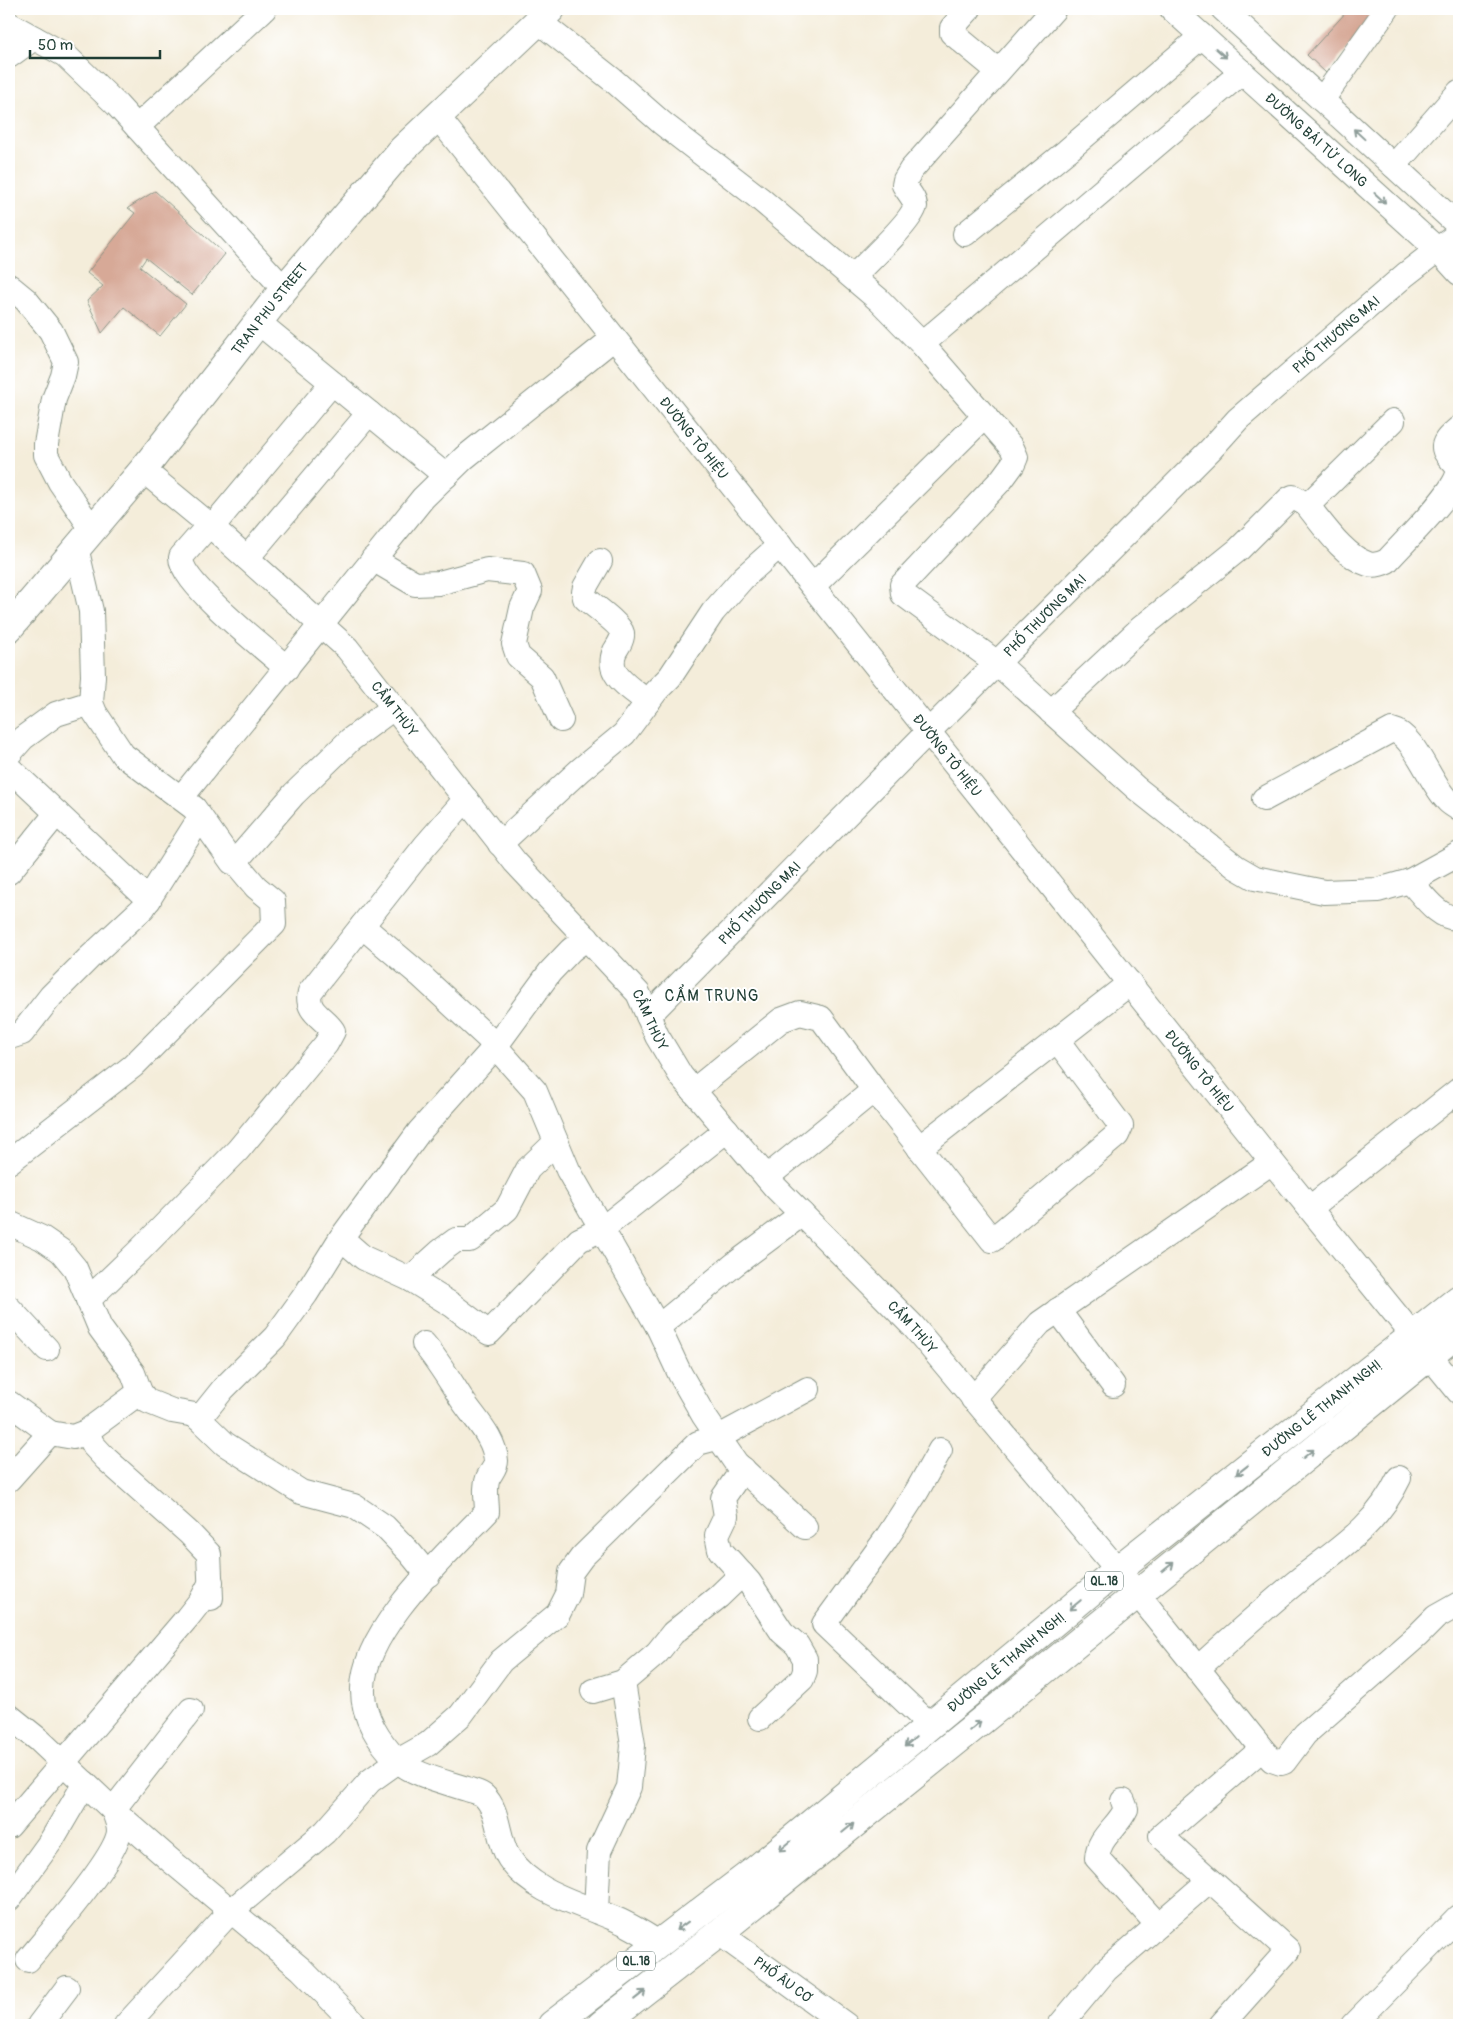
<svg xmlns="http://www.w3.org/2000/svg" width="1468" height="2034" viewBox="0 0 1468 2034" font-family="Pangolin,sans-serif">
<rect width="100%" height="100%" fill="#fff"/>
<filter id="ink" filterUnits="userSpaceOnUse"><feTurbulence type="fractalNoise" baseFrequency=".02" numOctaves="2"/><feDisplacementMap in="SourceGraphic" scale="10" xChannelSelector="R" yChannelSelector="G"/><feConvolveMatrix kernelMatrix="1 2 1 2 8 2 1 2 1" color-interpolation-filters="sRGB"/></filter>
<filter id="wash" filterUnits="userSpaceOnUse"><feTurbulence type="fractalNoise" baseFrequency=".0096" numOctaves="4" result="noise"/><feDisplacementMap in="SourceGraphic" scale="20" xChannelSelector="R" yChannelSelector="G"/><feGaussianBlur stdDeviation="1.12" result="paint"/><feColorMatrix in="noise" values="0 0 0 0 0 0 0 0 0 0 0 0 0 0 0 0 0 1.4 0 .05"/><feComposite in="paint" operator="in"/></filter>
<g filter="url(#wash)">
<rect width="100%" height="100%" fill="#f4edda"/>
<g id="blocks">
<g fill="#d7a997">
<path d="M1349,9H1381L1375,19L1326,73L1307,55Z"/>
<path d="M155,191L225,254L192,295L146,258L140,267L186,304L160,336L124,307L102,333L87,301L103,286L87,273L135,213L128,208Z"/>
</g>
</g>
</g>
<g filter="url(#ink)">
<use href="#blocks" fill-opacity="0" stroke="#8a9587" stroke-width="1"/>
<g fill="none" stroke-linecap="round" stroke-linejoin="round">
<defs>
<g id="minor">
<path d="M969,9L952,28V33L998,71"/>
<path id="s1" d="M1172,9L1438,250L1459,273"/>
<path d="M1223,9L1459,226"/>
<path d="M538,21L614,81L662,123L759,198L879,300L922,344L1012,448L1016,457L1013,464L1002,479L902,585L903,594L997,663L1136,788L1236,867L1255,878L1324,892L1378,890L1410,881L1459,854"/>
<path d="M9,24L65,55L117,105L284,289"/>
<path d="M9,56L34,38"/>
<path d="M1322,100L1387,9"/>
<path id="s2" d="M437,116L1272,1162L1459,1392"/>
<path d="M137,127L264,9"/>
<path d="M1394,166L1459,92"/>
<path d="M965,234L1067,151L1202,36"/>
<path d="M853,277C865,265 913,220 915,206C915,198 907,191 904,185L905,180L911,170L1054,9"/>
<path d="M9,286L26,300L51,331L66,362L63,376L54,399L46,444V455L60,482L92,529"/>
<path d="M258,322L446,476"/>
<path d="M922,344L1242,72"/>
<path id="s3" d="M143,470L212,527L347,648L515,862L638,993L657,1036L681,1076L775,1187L913,1326L1137,1593L1262,1749L1161,1836L1288,1950L1221,2025"/>
<path d="M1306,504C1322,523 1344,557 1368,564C1375,566 1381,564 1387,561C1404,542 1452,496 1458,474C1461,461 1437,455 1446,441C1449,436 1455,432 1459,428"/>
<path d="M209,525L181,557C180,582 266,650 287,668"/>
<path d="M212,527L332,383"/>
<path d="M247,558L369,413"/>
<path d="M373,559L415,584L439,583L487,570L523,574L530,591L522,608L514,644L518,656L542,677L561,720"/>
<path d="M600,561L585,587L584,592L585,598C593,605 620,624 622,633C623,639 618,646 615,651C604,675 632,689 648,702"/>
<path d="M813,586L985,416"/>
<path d="M1051,712L1141,628L1239,549L1289,499L1293,497L1306,504L1310,503L1393,421"/>
<path d="M9,754L23,738L56,714L91,703"/>
<path d="M9,768L149,900"/>
<path d="M181,798L423,498L464,458L614,338"/>
<path d="M1264,799L1392,730C1415,735 1430,784 1447,800C1450,804 1455,806 1459,809"/>
<path d="M500,844L580,770L624,734L656,691L670,677L713,612L743,578L780,545"/>
<path d="M235,862L294,794L350,740L389,711L395,709"/>
<path d="M9,872L57,813"/>
<path d="M1410,881C1423,895 1439,920 1459,918"/>
<path d="M362,926L420,975L487,1037L535,1091L568,1170L658,1327L680,1374L704,1416L736,1463L805,1527"/>
<path id="s4" d="M648,1016L929,731L1211,449L1238,419L1405,275L1459,233"/>
<path d="M9,1034L13,1036L22,1033L51,996L89,958L143,908L200,818"/>
<path d="M693,1091L781,1020L800,1013L821,1018L874,1090L992,1240L1117,1135L1121,1126L1057,1040"/>
<path d="M919,1148L1130,983"/>
<path d="M9,1162L133,1066L274,924L273,901L256,887L235,862H232L194,808L123,755L95,713L91,703L93,676L91,611L76,547"/>
<path d="M767,1177L874,1090"/>
<path d="M1310,1208L1459,1090"/>
<path d="M9,1223L42,1238L61,1251L75,1268L100,1328L133,1373L140,1392L147,1401L172,1411L195,1415L225,1444L301,1492L354,1506L385,1527L410,1553L428,1575"/>
<path d="M341,1238L364,1258L410,1279L452,1305L489,1333L579,1240L602,1229L727,1130"/>
<path d="M410,1279L441,1251L456,1240H470L507,1209L528,1169L556,1142"/>
<path d="M88,1300L140,1250L238,1150L326,1044L333,1031C324,1017 305,1012 310,992L425,846L466,799"/>
<path d="M9,1308L47,1349"/>
<path d="M1058,1310L1113,1385"/>
<path d="M658,1327L735,1264L802,1214"/>
<path d="M424,1344C439,1362 450,1381 463,1401C475,1419 495,1438 496,1461C496,1467 491,1472 488,1478C484,1488 487,1501 487,1512C448,1553 361,1631 363,1691C363,1717 379,1742 397,1760C413,1775 446,1782 467,1789C472,1791 480,1792 484,1796C500,1811 497,1840 509,1858C531,1892 578,1903 613,1918C629,1924 644,1934 659,1943"/>
<path d="M973,1399L1040,1323L1272,1162"/>
<path d="M9,1403L50,1433"/>
<path d="M199,1419L223,1389L275,1337L306,1294L341,1238L419,1132L495,1047L550,972L571,950L587,938"/>
<path d="M86,1432L93,1445L106,1459L189,1533L209,1554L211,1598"/>
<path d="M743,1469L723,1498L726,1516L717,1535L720,1550L749,1582L782,1632L797,1645L805,1659V1671L802,1679L760,1718"/>
<path d="M9,1479L50,1433L73,1437L86,1432L140,1392"/>
<path d="M1197,1669C1227,1642 1258,1614 1289,1588C1332,1552 1374,1531 1399,1478"/>
<path d="M593,1691L623,1682L657,1653L673,1633L718,1597L742,1574"/>
<path d="M9,1716L39,1740L113,1810L170,1860L301,1969L356,2025"/>
<path d="M930,1725L824,1624L886,1539L917,1491L940,1450"/>
<path d="M1262,1749L1272,1760L1281,1763L1284,1762L1305,1734L1417,1636L1436,1617L1459,1604"/>
<path d="M1123,1801L1126,1809C1118,1827 1098,1837 1097,1858L1158,1925"/>
<path d="M9,1826L187,1618L202,1599L211,1582"/>
<path d="M9,1899L51,1841L85,1783"/>
<path d="M596,1911L599,1851L629,1787L631,1768L633,1745L623,1682"/>
<path id="s5" d="M719,1933L846,2025"/>
<path d="M28,1960C48,1936 116,1858 119,1832C119,1824 116,1817 113,1810L191,1710"/>
<path d="M39,2025L67,1988"/>
<path d="M126,2025L231,1911L325,1832L370,1781L398,1761L428,1744L461,1715L501,1661L558,1614L568,1594L571,1572L582,1557L698,1443L717,1438L808,1389"/>
<path d="M1060,2025L1106,1970L1210,1880"/>
<path d="M1353,2025L1459,1917"/>
</g>
<g id="major">
<path id="s6" d="M9,628L143,470L284,289L402,150L551,9"/>
</g>
<g id="highway">
<path id="s7" d="M552,2025L754,1871L1117,1570L1459,1299"/>
<path d="M601,2025L719,1933L1006,1701L1459,1332"/>
</g>
</defs>
<use href="#minor" stroke="#8a9587" stroke-width="26"/>
<use href="#major" stroke="#8a9587" stroke-width="30"/>
<use href="#highway" stroke="#8a9587" stroke-width="30"/>
<use href="#minor" stroke="#fff" stroke-width="24"/>
<use href="#major" stroke="#fff" stroke-width="28"/>
<use href="#highway" stroke="#fff" stroke-width="28"/>
</g>
<defs><path id="oneway-shaft" d="M-6 0H5M1.5-3L5.5 0L1.5 3" fill="none" stroke-width="1.6" stroke-linecap="round" stroke-linejoin="round" transform="scale(1.25)"/></defs>
<g stroke="#8f9e9a">
<use href="#oneway-shaft" transform="translate(1221 53) rotate(42)"/>
<use href="#oneway-shaft" transform="translate(1359 134) rotate(-137)"/>
<use href="#oneway-shaft" transform="translate(1380 198) rotate(42)"/>
<use href="#oneway-shaft" transform="translate(1308 1454) rotate(-39)"/>
<use href="#oneway-shaft" transform="translate(1242 1470) rotate(142)"/>
<use href="#oneway-shaft" transform="translate(1168 1567) rotate(-39)"/>
<use href="#oneway-shaft" transform="translate(1075 1605) rotate(140)"/>
<use href="#oneway-shaft" transform="translate(975 1726) rotate(-39)"/>
<use href="#oneway-shaft" transform="translate(910 1742) rotate(140)"/>
<use href="#oneway-shaft" transform="translate(848 1828) rotate(-39)"/>
<use href="#oneway-shaft" transform="translate(785 1846) rotate(140)"/>
<use href="#oneway-shaft" transform="translate(682 1926) rotate(144)"/>
<use href="#oneway-shaft" transform="translate(640 1995) rotate(-38)"/>
</g>
</g>
<g text-anchor="middle" dominant-baseline="central" stroke-width="4" stroke-linejoin="round" paint-order="stroke">
<g fill="#fff" stroke="#627771" stroke-width="1">
<rect x="1085" y="1571.5" width="38" height="19" rx="4"/>
<rect x="617" y="1951.5" width="38" height="19" rx="4"/>
</g>
<g font-size="12" font-weight="bold" fill="#1f3d34">
<text x="1104" y="1581">QL.18</text>
<text x="636" y="1961">QL.18</text>
</g>
<g font-size="14" fill="#1f3d34" stroke="#fff">
<text stroke="none"><textPath href="#s1" startOffset="195">ĐƯỜNG BÁI TỬ LONG</textPath></text>
<text stroke="none"><textPath href="#s6" startOffset="412">TRAN PHU STREET</textPath></text>
<text stroke="none"><textPath href="#s4" startOffset="969">PHỐ THƯƠNG MẠI</textPath></text>
<text stroke="none"><textPath href="#s2" startOffset="412">ĐƯỜNG TÔ HIỆU</textPath></text>
<text stroke="none"><textPath href="#s4" startOffset="564">PHỐ THƯƠNG MẠI</textPath></text>
<text stroke="none"><textPath href="#s3" startOffset="348">CẨM THỦY</textPath></text>
<text stroke="none"><textPath href="#s2" startOffset="818">ĐƯỜNG TÔ HIỆU</textPath></text>
<text stroke="none"><textPath href="#s4" startOffset="159">PHỐ THƯƠNG MẠI</textPath></text>
<text stroke="none"><textPath href="#s3" startOffset="752">CẨM THỦY</textPath></text>
<text stroke="none"><textPath href="#s2" startOffset="1222">ĐƯỜNG TÔ HIỆU</textPath></text>
<text stroke="none"><textPath href="#s3" startOffset="1158">CẨM THỦY</textPath></text>
<text stroke="none"><textPath href="#s7" startOffset="986">ĐƯỜNG LÊ THANH NGHỊ</textPath></text>
<text stroke="none"><textPath href="#s7" startOffset="581">ĐƯỜNG LÊ THANH NGHỊ</textPath></text>
<text stroke="none"><textPath href="#s5" startOffset="79">PHỐ ÂU CƠ</textPath></text>
</g>
<g font-size="16" letter-spacing="1" fill="#1f3d34" stroke="#fff">
<text x="712" y="996">CẨM TRUNG</text>
</g>
</g>
<rect width="1468" height="2034" fill="none" stroke="#fff" stroke-width="30"/>
<path d="M30 50v8h130v-8" fill="none" stroke="#1f3d34" stroke-width="2.5"/>
<text x="38" y="50" font-size="15" fill="#1f3d34" stroke="#ffffff" stroke-width="4" paint-order="stroke">50 m</text>
</svg>
